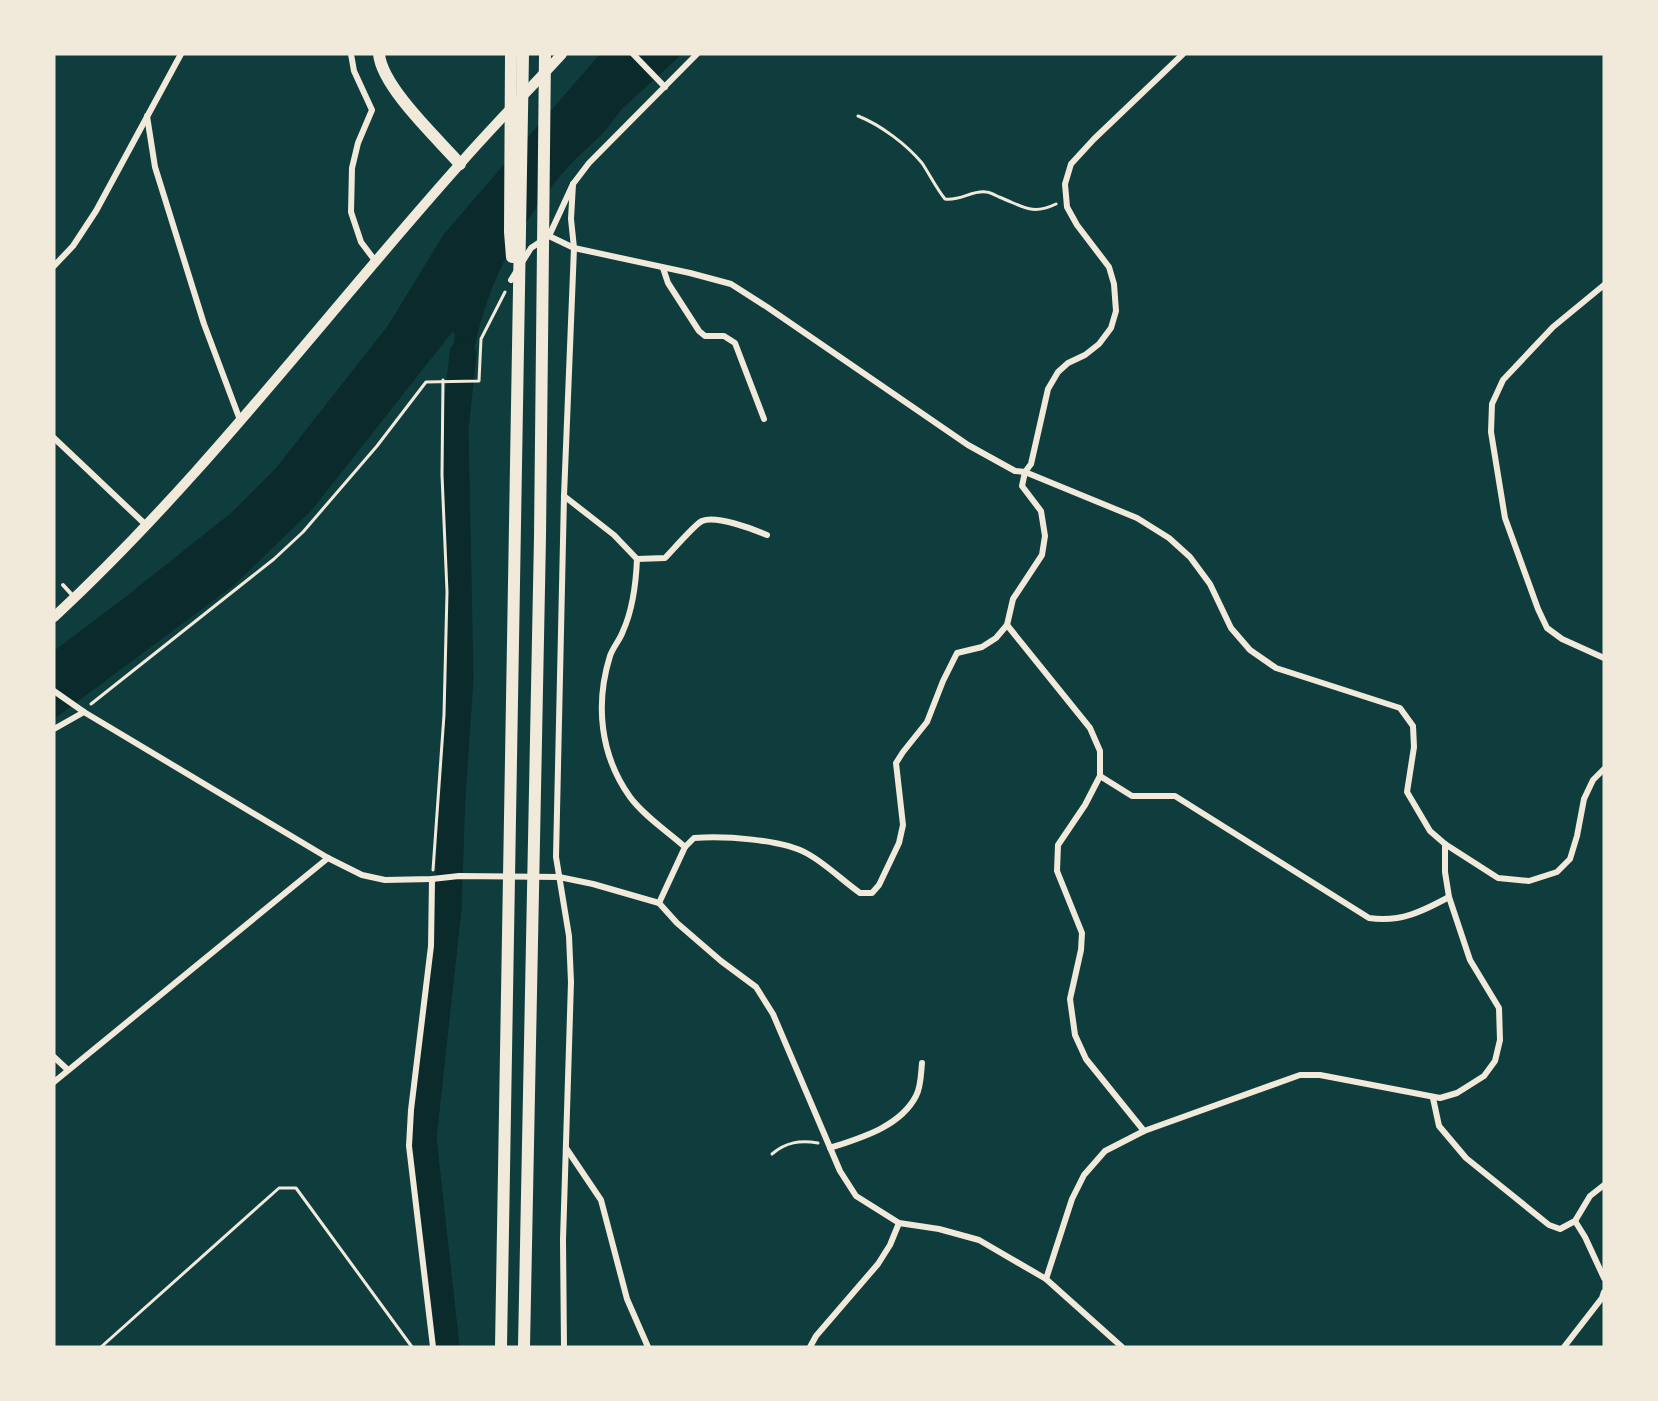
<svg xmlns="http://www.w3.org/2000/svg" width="1658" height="1401" viewBox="0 0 1658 1401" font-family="'Work Sans',sans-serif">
<rect width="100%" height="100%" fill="#0f3d3e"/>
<path fill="#0a2a2b" d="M600,54H682C663,72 643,89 624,107C617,114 611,124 604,132C588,148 570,163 556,181C506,244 475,309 469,390L448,391L455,335L453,331L311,511L233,586L54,719V651L128,595L231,513L276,468L387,327L444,234Z"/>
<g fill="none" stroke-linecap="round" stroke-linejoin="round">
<path stroke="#0a2a2b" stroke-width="27" d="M446,1347L423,1138L448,909L452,796L460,680L455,429L463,354"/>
<g stroke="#f1e9da" stroke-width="3">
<path d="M858,116C881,125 907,145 922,163C930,175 936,188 945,199C961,201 972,190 986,192C990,192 995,195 999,197C1023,206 1031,216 1056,204"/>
<path d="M91,704L274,559L303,532L377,446L426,382L479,381L481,339L505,292"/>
<path d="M433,870L444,715L447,592L442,475L443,380"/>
<path d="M772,1154C786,1142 800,1140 818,1143"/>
<path d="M101,1347L279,1188H296L412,1347"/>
</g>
<path stroke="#f1e9da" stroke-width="4" d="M63,585L74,597"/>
<g stroke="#f1e9da" stroke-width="6">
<path d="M351,54L354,71L372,110L358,143L352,168L351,212L361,242L376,262"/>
<path d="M633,54L665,87"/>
<path d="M147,116L155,167L204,324L240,420"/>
<path d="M549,236L574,248L690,273L731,284L767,307L968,445L1015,471L1025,472L1137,518L1169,538L1190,557L1210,584L1231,628L1250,650L1276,668L1400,708L1413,726L1414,747L1407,792L1430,831L1445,844L1498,878L1529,881L1557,872L1570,859L1577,836L1584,799L1593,780L1604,769"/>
<path d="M54,266L73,246L96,211L181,54"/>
<path d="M663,268L668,283L699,331L705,336H724L735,343L764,419"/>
<path d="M511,280L531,248L549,236L573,184L589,163L697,54"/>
<path d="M1604,285L1553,327L1503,380L1492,404L1491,432L1505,518L1538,609L1547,628L1562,639L1604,658"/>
<path d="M54,438L146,525"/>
<path d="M564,496L614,535L637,559C636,583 633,609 623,631C620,640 613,647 610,656C595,704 600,755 630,797C644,816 667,831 685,847"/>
<path d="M637,559L665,558C673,550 694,525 702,521C716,515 753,529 767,535"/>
<path d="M1007,625L1090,728L1100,751V776L1085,805L1058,845L1057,871L1082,933L1081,950L1070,999L1075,1035L1086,1059L1144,1131"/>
<path d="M54,691L84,712L328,858L362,875L385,880L432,879L459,876L559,877L593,884L659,903L677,923L721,961L756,987L773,1014L840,1171L856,1196L899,1223L939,1229L979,1240L1046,1279L1122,1347"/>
<path d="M54,729L84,712"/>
<path d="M1100,776L1132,796H1175L1369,918C1400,923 1423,911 1449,897"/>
<path d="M432,879L431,946L411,1110L409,1146L433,1347"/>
<path d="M659,903L685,847L694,838C724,836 782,839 808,854C826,864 843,881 860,893H872L879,885L899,843L903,825L896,763L903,752L927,722L943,681L957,653L982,647L996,638L1007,625L1013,599L1042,555L1045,536L1041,511L1022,486L1025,472L1031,464L1048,389L1058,372L1068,363L1085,355L1099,344L1111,328L1116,311L1114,284L1109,267L1077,225L1067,207L1065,184L1071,164L1094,139L1183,54"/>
<path d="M54,1057L68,1070"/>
<path d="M54,1082L328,858"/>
<path d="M1433,1098L1439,1126L1466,1158L1549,1225L1560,1229L1575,1221L1590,1196L1604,1185"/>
<path d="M566,1148L601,1200L627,1299L648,1347"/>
<path d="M830,1148C860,1138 900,1127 916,1096C921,1087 921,1073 922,1063"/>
<path d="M1575,1221L1585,1237L1604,1278"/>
<path d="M1046,1279L1072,1199L1084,1175L1105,1151L1144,1131L1300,1075H1320L1440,1098L1457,1093L1484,1076L1495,1061L1500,1040L1499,1008L1470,960L1449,897L1445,872V844"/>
<path d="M564,1347L563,1240L571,982L569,936L556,857L564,496L574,248L571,219L573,184"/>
<path d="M810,1347L816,1336L878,1264L890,1245L899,1223"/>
<path d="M1564,1347L1602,1298L1604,1292"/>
</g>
<path stroke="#f1e9da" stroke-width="10" d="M54,617C203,479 325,315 460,164C493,126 528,91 562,54"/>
<g stroke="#f1e9da" stroke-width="12">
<path d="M379,54C382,87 437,138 460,164"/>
<path d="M511,54L510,232L512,257"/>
<path d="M501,1347L523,54"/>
<path d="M524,1347L540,537L545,54"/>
</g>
</g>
<rect width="1658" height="1401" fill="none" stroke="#f1e9da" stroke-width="111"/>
</svg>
